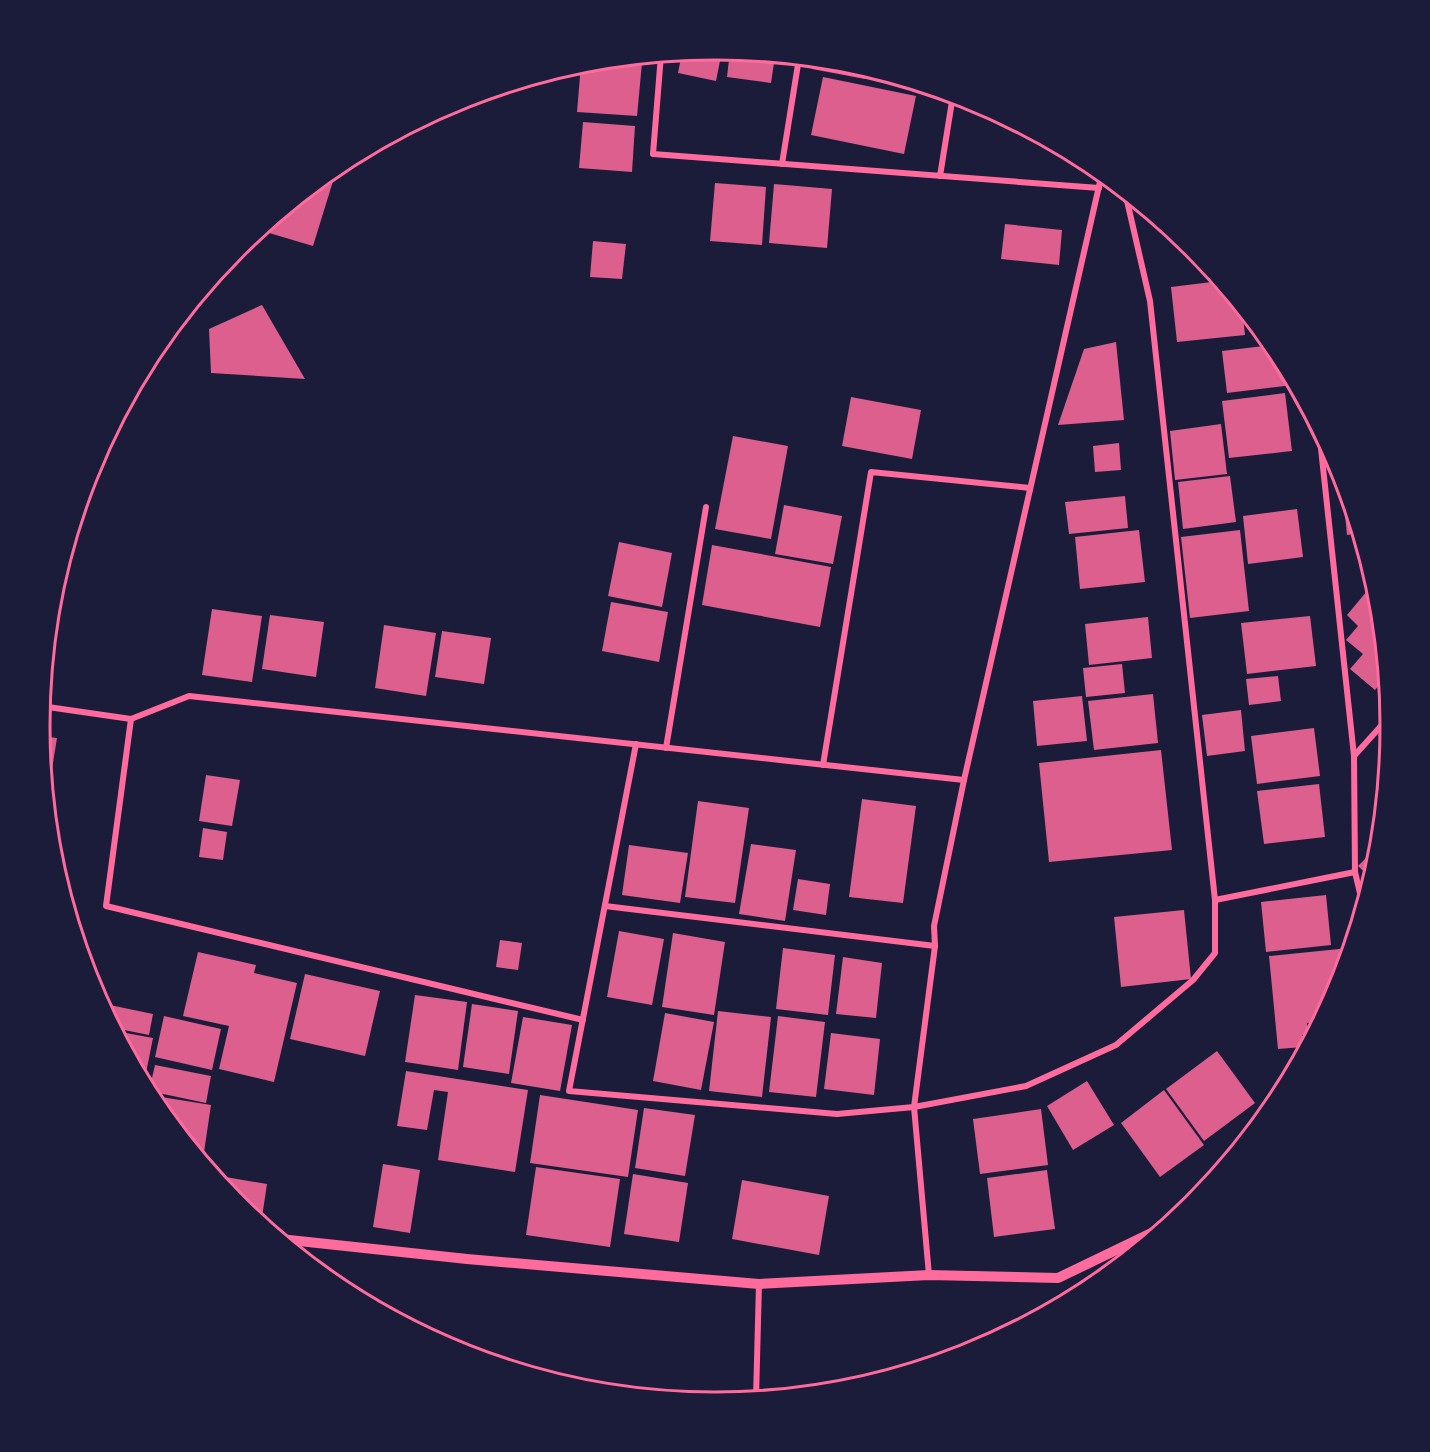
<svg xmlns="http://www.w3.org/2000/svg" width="1430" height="1452" viewBox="0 0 1430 1452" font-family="Rubik,sans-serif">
<rect width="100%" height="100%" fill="#1b1b3a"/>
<g fill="#dd5f8e">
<path d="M715,50L722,51L716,81L678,73L682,53Z"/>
<path d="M730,51L775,56L771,83L727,77Z"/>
<path d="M612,60L642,63L637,116L577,112L581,64Z"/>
<path d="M814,60L847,63L867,69L865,79L812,69Z"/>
<path d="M823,77L916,96L904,154L811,135Z"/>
<path d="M583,122L635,126L632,172L579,168Z"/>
<path d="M338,165L313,246L259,230L274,218Z"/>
<path d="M715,183L766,187L762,245L710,241Z"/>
<path d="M774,184L832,189L827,248L769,243Z"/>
<path d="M1005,224L1062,230L1059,265L1001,259Z"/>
<path d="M593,241L626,244L622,279L590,277Z"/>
<path d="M1220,281L1242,308L1245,335L1177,342L1171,287Z"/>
<path d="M262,305L305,379L211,373L209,329Z"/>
<path d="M1116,342L1124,420L1058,425L1084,349Z"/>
<path d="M1273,345L1282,360L1285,386L1227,393L1222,351Z"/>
<path d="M1285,393L1292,451L1229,458L1222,401Z"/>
<path d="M851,397L921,410L912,459L842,446Z"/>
<path d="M1221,424L1227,474L1175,480L1170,431Z"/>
<path d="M733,436L788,446L771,539L715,529Z"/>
<path d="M1119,443L1121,470L1095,472L1093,446Z"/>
<path d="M1230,476L1236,522L1183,529L1178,482Z"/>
<path d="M1344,482L1350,501L1360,533L1347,535L1342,483Z"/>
<path d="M1125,496L1128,528L1069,534L1065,502Z"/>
<path d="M784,505L842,516L833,564L775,554Z"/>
<path d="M1297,509L1303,557L1248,564L1243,516Z"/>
<path d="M74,522H75L64,582L56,580Z"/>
<path d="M1139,530L1145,582L1080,589L1075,537Z"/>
<path d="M1240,530L1249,611L1190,618L1181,537Z"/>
<path d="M619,542L672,553L662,607L608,596Z"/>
<path d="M712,545L831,567L820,627L702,605Z"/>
<path d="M1372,585L1377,590L1378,594L1386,677L1375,690L1350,669L1363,654L1346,640L1358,626L1347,615Z"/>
<path d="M611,602L668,612L659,662L602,651Z"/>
<path d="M212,609L262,616L252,682L202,675Z"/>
<path d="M270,615L324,622L316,677L262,669Z"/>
<path d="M1310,616L1316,666L1247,674L1241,623Z"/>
<path d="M1148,617L1152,658L1089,665L1085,624Z"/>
<path d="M384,625L436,633L426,696L375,688Z"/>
<path d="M442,631L491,638L484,684L435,677Z"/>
<path d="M1122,664L1125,693L1086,697L1083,668Z"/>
<path d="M1278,676L1281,701L1249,705L1246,679Z"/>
<path d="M1153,694L1158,743L1094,750L1088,701Z"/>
<path d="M1082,696L1087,741L1037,746L1033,701Z"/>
<path d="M1241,710L1245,751L1207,756L1202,715Z"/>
<path d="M1314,728L1320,776L1257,784L1251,736Z"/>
<path d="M40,736L57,738L47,800H46Z"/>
<path d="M1161,750L1172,850L1049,862L1039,763Z"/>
<path d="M206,775L240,780L232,826L199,821Z"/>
<path d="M1319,784L1325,837L1264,844L1257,791Z"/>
<path d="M862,799L916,806L903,903L849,897Z"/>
<path d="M698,801L749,808L735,903L685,897Z"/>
<path d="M203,828L227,832L223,860L199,857Z"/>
<path d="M751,844L796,850L785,921L739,914Z"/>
<path d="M629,845L688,853L680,903L622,895Z"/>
<path d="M1379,845L1378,858L1372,879L1358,866Z"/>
<path d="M798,879L830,884L826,915L793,910Z"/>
<path d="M1326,895L1331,945L1266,952L1261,902Z"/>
<path d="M1184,910L1191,979L1121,987L1114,917Z"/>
<path d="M619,931L664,939L652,1005L607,997Z"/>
<path d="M673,933L725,942L714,1015L662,1007Z"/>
<path d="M500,940L522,943L518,970L496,967Z"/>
<path d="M783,948L835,955L828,1015L776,1009Z"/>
<path d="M1349,948V952L1339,985L1331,1001H1329V1005L1320,1022L1307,1023L1308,1035H1302L1303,1047L1278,1049L1269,956Z"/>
<path d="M198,952L256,965L254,973L297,983L274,1082L219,1069L229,1026L183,1016Z"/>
<path d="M843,957L882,963L876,1018L836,1014Z"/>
<path d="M305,974L380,991L365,1056L290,1039Z"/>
<path d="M415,995L467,1002L458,1070L405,1062Z"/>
<path d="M105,1004L153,1014L149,1035L114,1028L104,1011Z"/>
<path d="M472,1004L518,1011L509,1074L463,1067Z"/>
<path d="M718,1011L771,1017L762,1097L709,1091Z"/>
<path d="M665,1013L714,1022L701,1090L653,1081Z"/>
<path d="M164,1016L221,1029L212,1070L155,1057Z"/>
<path d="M778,1016L825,1022L816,1097L769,1092Z"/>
<path d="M523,1017L572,1025L560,1091L511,1083Z"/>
<path d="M115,1031L153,1038L146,1073L137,1071Z"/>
<path d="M831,1033L880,1039L874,1095L824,1089Z"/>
<path d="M1217,1051L1255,1103L1204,1141L1166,1089Z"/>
<path d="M155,1065L211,1076L206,1103L149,1091Z"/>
<path d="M406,1071L528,1090L515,1172L438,1160L448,1092L434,1090L427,1130L397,1126Z"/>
<path d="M139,1076L148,1078L146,1088H145Z"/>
<path d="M1087,1081L1114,1125L1073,1150L1047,1106Z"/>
<path d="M1164,1090L1204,1145L1160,1177L1121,1123Z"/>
<path d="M540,1095L638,1110L628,1177L530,1163Z"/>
<path d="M155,1096L211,1105L203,1159H200L154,1102Z"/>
<path d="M644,1108L695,1115L685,1176L635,1168Z"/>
<path d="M1041,1109L1048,1165L980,1174L973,1119Z"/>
<path d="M383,1164L420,1170L410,1233L373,1227Z"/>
<path d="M536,1167L620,1179L610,1247L526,1235Z"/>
<path d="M1047,1170L1055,1229L994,1237L987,1178Z"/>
<path d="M633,1174L688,1183L679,1242L624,1234Z"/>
<path d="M214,1175L267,1184L261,1224L237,1204Z"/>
<path d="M742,1180L829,1196L819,1255L732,1239Z"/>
</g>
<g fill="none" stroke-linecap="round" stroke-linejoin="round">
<g stroke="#ff6b9d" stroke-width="6">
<path d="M661,55L653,154L1099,188"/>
<path d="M782,164L799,58"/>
<path d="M940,176L953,95"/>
<path d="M1319,430L1354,756L1355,872L1363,906"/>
<path d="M41,706L131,719L189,696L964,780"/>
<path d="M131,719L106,906L583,1020"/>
<path d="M636,744L569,1091L837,1114L914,1107L1026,1086L1116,1045L1193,980L1215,953V900L1150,301L1125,192"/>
<path d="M666,748L706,507"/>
<path d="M1354,756L1390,716"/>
<path d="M823,765L871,472L1030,488"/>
<path d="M1215,900L1355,872"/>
<path d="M605,906L935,946"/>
<path d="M929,1275L914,1107L935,946L934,926L964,780L1102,173"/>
<path d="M756,1398L759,1284"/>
</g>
<g stroke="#ff6b9d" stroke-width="10">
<path d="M1179,1215L1200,1195"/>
<path d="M280,1239L467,1259L759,1284L929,1275L1058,1278L1168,1225"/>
</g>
</g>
<path d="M0 0H1430V1452H0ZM715 60H715A665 665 0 0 1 1380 725V727A665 665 0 0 1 715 1392H715A665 665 0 0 1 50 727V725A665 665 0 0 1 715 60Z" fill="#1b1b3a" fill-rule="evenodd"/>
<path fill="none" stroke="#ff6b9d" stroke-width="3" d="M715 60H715A665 665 0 0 1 1380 725V727A665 665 0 0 1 715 1392H715A665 665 0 0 1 50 727V725A665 665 0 0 1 715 60Z"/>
</svg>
